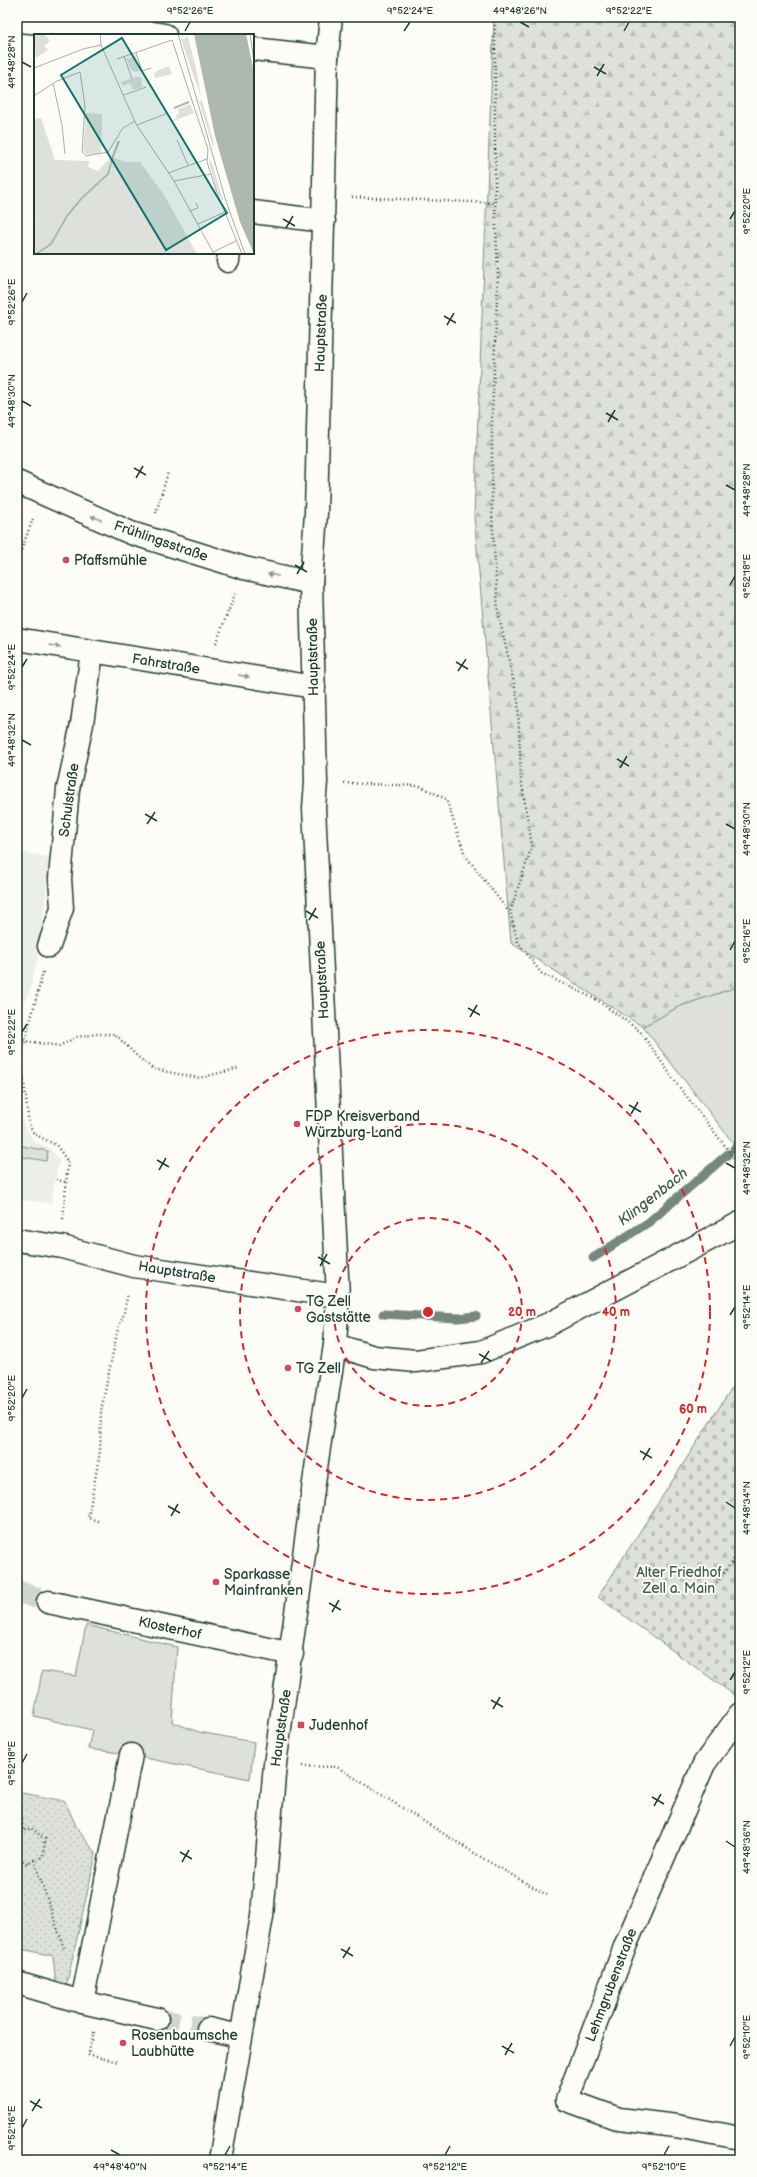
<svg xmlns="http://www.w3.org/2000/svg" width="757" height="2177" viewBox="0 0 757 2177" font-family="'Balsamiq Sans',sans-serif">
<defs>
<pattern id="grass-dots" width="8" height="8" patternUnits="userSpaceOnUse"><rect width="8" height="8" fill="#dde0db"/><path d="M2 2h.1M6 6h.1" fill="none" stroke="#bdc1bd" stroke-width="1.8" stroke-linecap="round"/></pattern>
<pattern id="forest-firs" width="22" height="20" patternUnits="userSpaceOnUse"><rect width="22" height="20" fill="#dde0db"/><path d="M5 1l3.5 6h-7zM16 11l3.5 6h-7z" fill="#bdc1bd"/></pattern>
<pattern id="cemetery-stones" width="16" height="16" patternUnits="userSpaceOnUse"><rect width="16" height="16" fill="#dde0db"/><path d="M2 7V4a2 2 0 0 1 4 0v3zM10 15v-3a2 2 0 0 1 4 0v3z" fill="#bdc1bd"/></pattern>
</defs>
<rect width="100%" height="100%" fill="#fdfcf7"/>
<filter id="ink" filterUnits="userSpaceOnUse"><feTurbulence type="fractalNoise" baseFrequency=".025" numOctaves="2"/><feDisplacementMap in="SourceGraphic" scale="8" xChannelSelector="R" yChannelSelector="G"/><feConvolveMatrix kernelMatrix="1 2 1 2 8 2 1 2 1" color-interpolation-filters="sRGB"/></filter>
<g filter="url(#ink)">
<g fill="#eceee9">
<path d="M17,852L50,857L39,953L30,990L17,1017Z"/>
<path d="M17,1076L24,1126L35,1142L49,1148L59,1159L51,1203L17,1200Z"/>
</g>
<path fill="url(#grass-dots)" stroke="#7e8e88" d="M17,1792L65,1801L77,1828L96,1854L66,1987L56,1985L53,1956L17,1948Z"/>
<path fill="url(#forest-firs)" stroke="#7e8e88" d="M494,17H740V986L678,1007L643,1027L511,943L474,515Z"/>
<path fill="url(#cemetery-stones)" stroke="#7e8e88" d="M740,1375V1693L737,1697L598,1597Z"/>
<g fill="#dde0db" stroke="#7e8e88">
<path d="M740,986V1147L734,1144L643,1027L678,1007Z"/>
<path d="M17,1145L48,1151L46,1161L17,1156Z"/>
<path d="M86,1625L177,1647L172,1722L199,1732L254,1742L250,1779L120,1753L88,1749L92,1730L34,1716L42,1671L76,1676Z"/>
</g>
<g fill="none" stroke-linecap="round" stroke-linejoin="round">
<g stroke="#75877f" stroke-width="9">
<path d="M734,1149L740,1142"/>
<path d="M593,1258L649,1222L728,1154"/>
<path d="M383,1314L458,1318L476,1316"/>
</g>
<g stroke="#d1d6d0" stroke-width="22" stroke-dasharray="22 11" stroke-linecap="butt">
<path d="M17,1591L48,1602"/>
<path d="M157,2019L208,2029"/>
</g>
<defs>
<g id="street">
<path d="M17,21L135,30L165,35"/>
<path d="M253,49L327,57"/>
<path d="M253,212L324,221"/>
<path d="M228,261L229,253"/>
<path d="M17,482L131,533L244,568L311,583"/>
<path d="M17,639L314,687"/>
<path d="M49,946L62,908L60,878L68,789L82,724L92,652"/>
<path d="M17,1240L62,1247L134,1266L338,1296"/>
<path d="M335,1345L374,1357L416,1361L481,1352L549,1324L740,1223"/>
<path d="M48,1602L292,1654"/>
<path d="M740,1714L704,1764L626,1944L567,2100L619,2119L676,2126L740,2138"/>
<path d="M17,1983L82,2002L157,2019"/>
<path d="M82,2002L131,1755"/>
<path d="M208,2029L240,2036"/>
<path d="M220,2160L262,1916L275,1764L318,1454L335,1345L338,1296L314,808L316,782L311,583L316,513L327,57L331,17"/>
</g>
</defs>
<use href="#street" stroke="#1f3d34" stroke-width="25"/>
<g stroke="#1f3d34" stroke-width="2.5" stroke-dasharray="1 3" stroke-linecap="butt">
<path d="M495,17V203L498,275L492,415V514L498,612L518,701L521,779L532,846L510,912L518,942L541,973L597,1000L640,1031L677,1084L729,1151L740,1170"/>
<path d="M352,197L495,203"/>
<path d="M156,513L168,472"/>
<path d="M17,561L33,519"/>
<path d="M216,643L235,594"/>
<path d="M344,783L420,786L446,799L465,855L509,912"/>
<path d="M43,972L21,1057L29,1124L34,1134L56,1145L68,1162L63,1219"/>
<path d="M17,1035L25,1041L59,1046L77,1037L97,1034H115L138,1057L153,1069L199,1078L240,1068"/>
<path d="M56,1180L67,1182"/>
<path d="M98,1521L88,1518L100,1452L101,1411L118,1328L123,1317L128,1293"/>
<path d="M710,1593L740,1550"/>
<path d="M302,1766L337,1767L484,1859L547,1895"/>
<path d="M17,1801L21,1812L23,1831"/>
<path d="M17,1833L31,1828L45,1839L43,1857L26,1863L17,1856"/>
<path d="M34,1860L64,1948"/>
<path d="M94,2032L88,2055L118,2062"/>
<path d="M669,2160L671,2153"/>
</g>
<use href="#street" stroke="#fdfcf7" stroke-width="22"/>
</g>
<defs><path id="oneway-solid" d="M-6-.8H1V-3.2L6.5 0L1 3.2V.8H-6Z"/></defs>
<g fill="#8e9c96">
<use href="#oneway-solid" transform="translate(96 518) rotate(-157)"/>
<use href="#oneway-solid" transform="translate(273 575) rotate(-168)"/>
<use href="#oneway-solid" transform="translate(55 646) rotate(10)"/>
<use href="#oneway-solid" transform="translate(244 676) rotate(9)"/>
</g>
</g>
<path fill="none" stroke="#1f3d34" stroke-width="1.5" d="M520,22L529,27M185,31L190,22M404,31L410,22M624,31L629,22M22,62L31,67M594,67L606,74M597,76L604,64M283,219L295,226M730,219L735,211M286,228L293,216M22,302L27,293M444,316L456,323M447,325L454,313M22,401L31,406M606,413L618,420M608,422L615,410M134,468L146,475M136,478L143,466M726,485L735,490M295,565L307,572M297,574L304,562M730,585L735,576M456,662L468,669M22,667L27,659M458,671L466,659M22,740L31,745M617,759L629,766M620,768L627,756M145,814L157,821M147,824L155,812M726,824L735,829M306,911L318,918M309,920L316,908M730,950L735,941M468,1008L480,1015M470,1017L477,1005M22,1032L27,1024M629,1105L641,1112M631,1114L638,1102M157,1160L169,1167M726,1163L735,1168M159,1170L166,1158M318,1257L330,1264M320,1266L327,1254M730,1315L735,1307M479,1354L491,1361M481,1363L489,1351M22,1398L27,1389M640,1451L652,1458M643,1460L650,1448M726,1502L735,1508M168,1506L180,1513M171,1516L178,1504M329,1603L341,1610M332,1612L339,1600M730,1680L735,1672M491,1700L503,1707M493,1709L500,1697M22,1763L27,1754M652,1797L664,1804M654,1806L661,1794M726,1841L735,1847M180,1852L192,1859M182,1862L189,1850M341,1949L353,1956M343,1958L350,1947M502,2046L514,2053M730,2046L735,2037M505,2055L512,2043M30,2101L42,2108M32,2111L40,2099M22,2128L27,2119M111,2150L120,2155M225,2155L230,2146M445,2155L450,2146M664,2155L669,2146"/>
<g fill="none" stroke="#d62828" stroke-width="2" stroke-dasharray="7 5">
<circle cx="428" cy="1312" r="94"/>
<circle cx="428" cy="1312" r="188"/>
<circle cx="428" cy="1312" r="282"/>
</g>
<g fill="#d1495b" stroke="#fdfcf7" stroke-width="1.5">
<circle cx="66" cy="560" r="4"/>
<circle cx="297" cy="1124" r="4"/>
<circle cx="298" cy="1309" r="4"/>
<circle cx="288" cy="1368" r="4"/>
<circle cx="216" cy="1582" r="4"/>
<rect x="297" y="1721" width="8" height="8" rx="2"/>
<circle cx="123" cy="2043" r="4"/>
</g>
<g text-anchor="middle" dominant-baseline="central" stroke-width="4" stroke-linejoin="round" paint-order="stroke">
<g font-size="14" fill="#1f3d34" stroke="#fdfcf7">
<text transform="translate(321 333) rotate(-88)">Hauptstraße</text>
<text transform="translate(161 541) rotate(19)">Frühlingsstraße</text>
<text transform="translate(313 657) rotate(-91)">Hauptstraße</text>
<text transform="translate(166 664) rotate(9)">Fahrstraße</text>
<text transform="translate(69 800) rotate(-82)">Schulstraße</text>
<text transform="translate(322 980) rotate(-93)">Hauptstraße</text>
<text transform="translate(177 1272) rotate(9)">Hauptstraße</text>
<text transform="translate(170 1628) rotate(12)">Klosterhof</text>
<text transform="translate(281 1728) rotate(-82)">Hauptstraße</text>
<text transform="translate(611 1985) rotate(-69)">Lehmgrubenstraße</text>
</g>
<g font-size="14" fill="#1f3d34" stroke="#fdfcf7" text-anchor="start">
<text x="74" y="560">Pfaffsmühle</text>
<text x="305" y="1116">FDP Kreisverband<tspan x="305" dy="16">Würzburg-Land</tspan></text>
<text x="306" y="1301">TG Zell<tspan x="306" dy="16">Gaststätte</tspan></text>
<text x="296" y="1368">TG Zell</text>
<text x="224" y="1574">Sparkasse<tspan x="224" dy="16">Mainfranken</tspan></text>
<text x="309" y="1725">Judenhof</text>
<text x="131" y="2035">Rosenbaumsche<tspan x="131" dy="16">Laubhütte</tspan></text>
</g>
<g font-size="14" fill="#455e55" stroke="#fdfcf7">
<text x="679" y="1572">Alter Friedhof<tspan x="679" dy="16">Zell a. Main</tspan></text>
</g>
<g font-size="15" font-style="italic" fill="#435c53" stroke="#fdfcf7">
<text transform="translate(653 1197) rotate(-38)">Klingenbach</text>
</g>
</g>
<g transform="translate(34 34)">
<rect width="220" height="220" fill="#fdfcf7"/>
<path d="M101,20L107,36L101,38L96,35L92,23L95,25ZM135,32L138,40L121,44L120,40L123,37Z" fill="#dde0db"/>
<path d="M154,3L163,39L167,63L147,5ZM168,66L180,110L179,113L165,67ZM177,126L189,166L188,167L181,152L175,128ZM92,128H106L130,161L163,220H0V189L17,181L35,163L50,171L77,148Z" fill="#dde0db"/>
<path d="M52,79L68,80L67,119L53,121L49,117Z" fill="#dde0db"/>
<path d="M0,0H10L16,7L10,12L14,16L2,24ZM102,43H107L108,53L99,56L96,49L89,52L87,48ZM156,70L160,79L134,89L143,84L142,81L145,79L144,75ZM7,84L21,126L55,127L54,133L64,137L77,123L92,128L77,148L53,170L50,171L35,163L17,181L0,189V85Z" fill="#dde0db"/>
<path d="M160,0H212L220,38V220L206,188L181,102Z" fill="#aeb8b1"/>
<path fill="none" stroke="#aeb8b1" stroke-width="2" d="M183,0L194,61L180,86L202,104L220,172M140,74L155,68M79,122L85,107M2,220L17,210L33,182L47,165L74,140L79,122"/>
<path fill="none" stroke="#a4b0a9" stroke-width="1" d="M66,0L67,11L102,90L140,147L180,220M144,0L192,167L211,220M216,0L220,28M102,19L108,37L117,34M90,22L98,45M83,25L138,6L174,115L173,128L182,156L208,220M0,34L49,15L67,11M19,49L28,91L31,120M90,61L112,53M0,62L23,47L46,38L51,72L48,118L52,122L74,118L89,94L101,87M103,91L134,79M143,106L154,131M134,139L173,125M140,147L177,140M156,177L164,174L162,169M164,190L191,178M179,218L202,207"/>
<path fill="#0f766e" fill-opacity="0.15" stroke="#0f766e" stroke-width="2" d="M88,4L193,179L132,216L27,41Z"/>
<rect width="220" height="220" fill="none" stroke="#1f3d34" stroke-width="2"/>
</g>
<circle cx="428" cy="1312" r="6" fill="#d62828" stroke="#fdfcf7" stroke-width="2"/>
<g font-size="12" text-anchor="middle" font-weight="bold" fill="#d62828" stroke="#fdfcf7" stroke-width="4" stroke-linejoin="round" paint-order="stroke">
<text x="522" y="1316">20 m</text>
<text x="616" y="1316">40 m</text>
<text x="693" y="1413">60 m</text>
</g>
<rect width="757" height="2177" fill="none" stroke="#fdfcf7" stroke-width="44"/>
<rect x="22" y="22" width="713" height="2133" fill="none" stroke="#1f3d34" stroke-width="1.5"/>
<g font-size="10" text-anchor="middle" fill="#1f3d34">
<text x="190" y="14">9°52'26"E</text>
<text x="410" y="14">9°52'24"E</text>
<text x="520" y="14">49°48'26"N</text>
<text x="629" y="14">9°52'22"E</text>
<text transform="translate(11 62) rotate(-90)" y="4">49°48'28"N</text>
<text transform="translate(746 211) rotate(-90)" y="4">9°52'20"E</text>
<text transform="translate(11 302) rotate(-90)" y="4">9°52'26"E</text>
<text transform="translate(11 401) rotate(-90)" y="4">49°48'30"N</text>
<text transform="translate(746 490) rotate(-90)" y="4">49°48'28"N</text>
<text transform="translate(746 576) rotate(-90)" y="4">9°52'18"E</text>
<text transform="translate(11 667) rotate(-90)" y="4">9°52'24"E</text>
<text transform="translate(11 740) rotate(-90)" y="4">49°48'32"N</text>
<text transform="translate(746 829) rotate(-90)" y="4">49°48'30"N</text>
<text transform="translate(746 941) rotate(-90)" y="4">9°52'16"E</text>
<text transform="translate(11 1032) rotate(-90)" y="4">9°52'22"E</text>
<text transform="translate(746 1168) rotate(-90)" y="4">49°48'32"N</text>
<text transform="translate(746 1307) rotate(-90)" y="4">9°52'14"E</text>
<text transform="translate(11 1398) rotate(-90)" y="4">9°52'20"E</text>
<text transform="translate(746 1508) rotate(-90)" y="4">49°48'34"N</text>
<text transform="translate(746 1672) rotate(-90)" y="4">9°52'12"E</text>
<text transform="translate(11 1763) rotate(-90)" y="4">9°52'18"E</text>
<text transform="translate(746 1847) rotate(-90)" y="4">49°48'36"N</text>
<text transform="translate(746 2037) rotate(-90)" y="4">9°52'10"E</text>
<text transform="translate(11 2128) rotate(-90)" y="4">9°52'16"E</text>
<text x="120" y="2170">49°48'40"N</text>
<text x="225" y="2170">9°52'14"E</text>
<text x="445" y="2170">9°52'12"E</text>
<text x="664" y="2170">9°52'10"E</text>
</g>
</svg>
